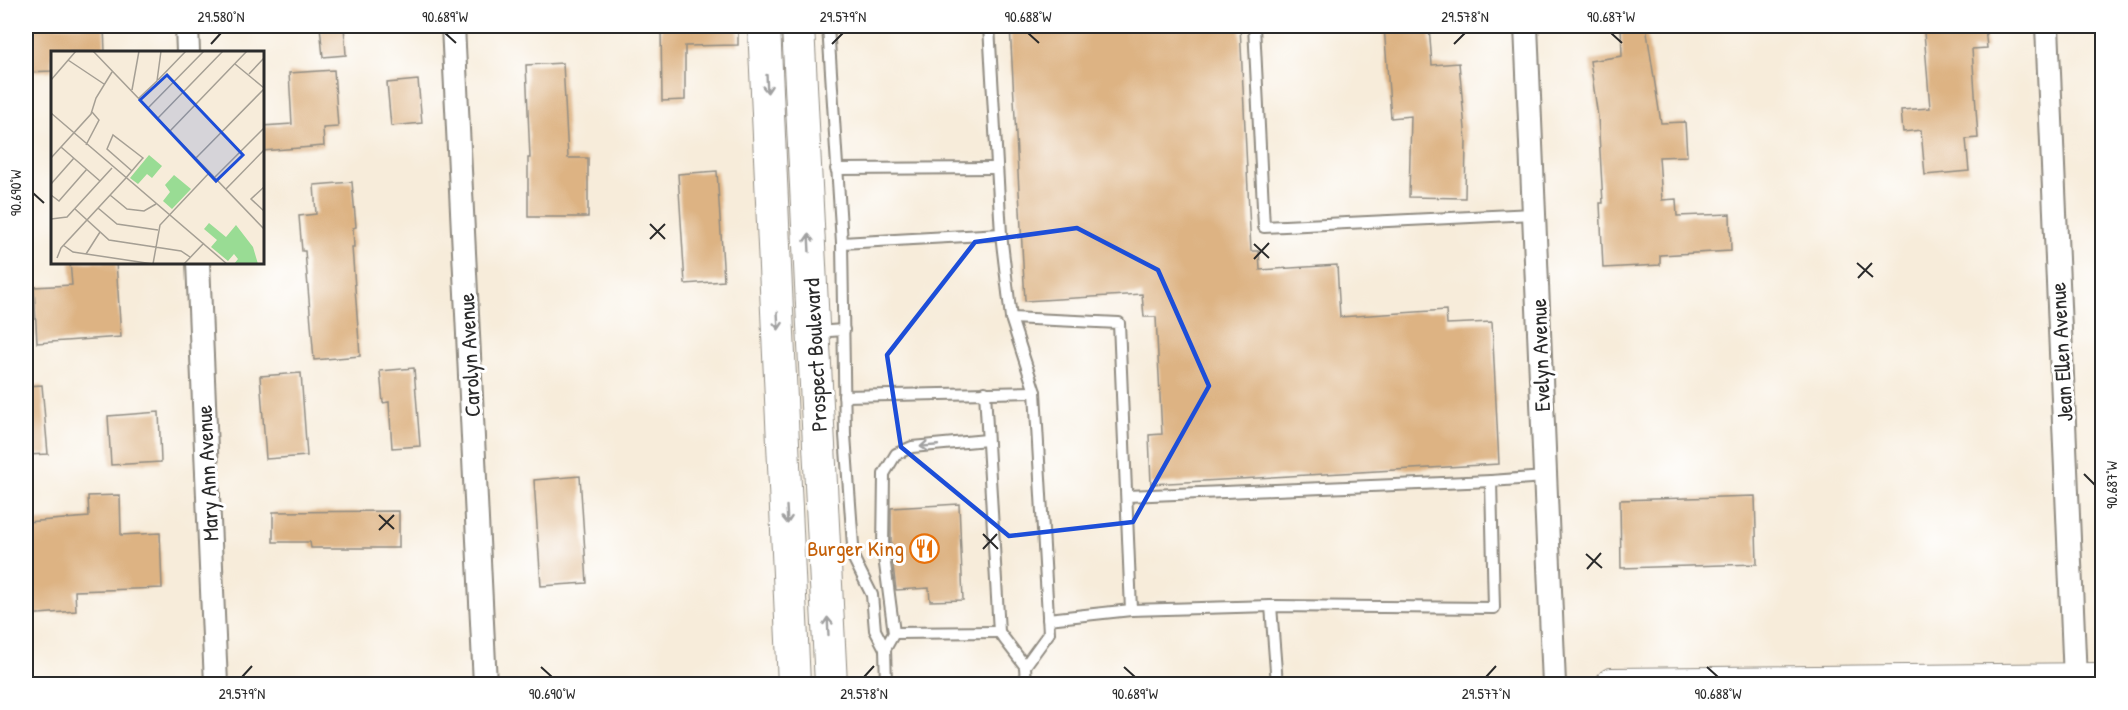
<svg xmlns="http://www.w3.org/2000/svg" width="2128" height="710" viewBox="0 0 2128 710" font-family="'Patrick Hand',sans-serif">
<rect width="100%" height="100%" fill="#fff"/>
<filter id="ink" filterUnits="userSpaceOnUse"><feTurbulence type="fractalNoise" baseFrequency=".0167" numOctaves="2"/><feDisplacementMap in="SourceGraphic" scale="12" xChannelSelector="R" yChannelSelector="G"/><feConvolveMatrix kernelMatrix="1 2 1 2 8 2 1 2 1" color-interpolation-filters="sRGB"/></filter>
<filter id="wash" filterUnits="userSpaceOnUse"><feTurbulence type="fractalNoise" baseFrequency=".008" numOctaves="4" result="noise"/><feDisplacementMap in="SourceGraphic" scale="24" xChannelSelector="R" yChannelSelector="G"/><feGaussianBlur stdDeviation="1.35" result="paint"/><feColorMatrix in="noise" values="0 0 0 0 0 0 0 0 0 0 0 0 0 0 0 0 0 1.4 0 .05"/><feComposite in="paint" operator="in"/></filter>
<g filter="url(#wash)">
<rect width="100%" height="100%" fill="#f7ecda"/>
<g id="blocks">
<g fill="#ddb383">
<path d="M26,26H104L105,52H52V71L26,72Z"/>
<path d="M320,26H344L346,55L323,57Z"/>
<path d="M661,26H738V45L685,46V100L662,101Z"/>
<path d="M1010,26H1240L1251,251H1259L1260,270L1337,265L1340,317L1446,310L1447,324L1492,322L1499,464L1151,484L1149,435L1162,434L1156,317H1144L1142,294L1025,301Z"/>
<path d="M1384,26H1429L1432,65L1459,63L1466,140L1465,198L1409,197L1411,116L1391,118Z"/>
<path d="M1621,26H1646L1661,123L1685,122L1687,156L1659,157L1662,200L1676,199L1677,216L1730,214L1731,251L1660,255V265L1603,268L1600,203H1603L1598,117L1590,61L1622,56Z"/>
<path d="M1985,27L1987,48L1972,49L1978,138L1966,139L1969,171L1925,175L1921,130L1903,132L1901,110L1930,108L1924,32Z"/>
<path d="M563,63L568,158H588V217H528V158H530L526,65Z"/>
<path d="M334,70L338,127L323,128L324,146L262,151V126L292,124L289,73Z"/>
<path d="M418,80L422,123L391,126L387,83Z"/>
<path d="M717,171L724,281L685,284L678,174Z"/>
<path d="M352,182L356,227L353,228L354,247H352L360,356L314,360L305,251H302L299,216L316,214L314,185Z"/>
<path d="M70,262H116L121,337L37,343L34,287L72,285Z"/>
<path d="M414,368L420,446L392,448L389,402L383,403L380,371Z"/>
<path d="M301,373L307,456L266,459L260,376Z"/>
<path d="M42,385L48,454L26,455V386Z"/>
<path d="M159,412L161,462L111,465L108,416Z"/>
<path d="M580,476L587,583L541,586L534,480Z"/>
<path d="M120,495L121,535L160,533L162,588L75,591L76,611L26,615V522L89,517L88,496Z"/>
<path d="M1755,496L1757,564L1621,568L1620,500Z"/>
<path d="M959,504L963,600L930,601L929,588L896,590L891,549V508Z"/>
<path d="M399,511V548H311L310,542H273V512Z"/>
</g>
</g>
</g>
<g filter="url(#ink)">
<use href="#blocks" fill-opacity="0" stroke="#918c82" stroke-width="1.5"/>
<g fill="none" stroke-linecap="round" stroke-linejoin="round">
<defs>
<g id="service">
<path d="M828,26L842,243L845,435L854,559L872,595L875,630L885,649"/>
<path d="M989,26L1001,234L1011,318L1035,392L1049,633L1025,666L1026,684"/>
<path d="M1254,26L1264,227L1534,214"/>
<path d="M836,169L997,168"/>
<path d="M842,243L1001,234"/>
<path d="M1011,318L1119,323L1131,610L1271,606L1494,608L1491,481L1127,496"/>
<path d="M815,332L844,330"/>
<path d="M985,392L999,632L1025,666"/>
<path d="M844,396L1035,392"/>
<path d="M1491,481L1545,477"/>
<path d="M1271,606L1277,684"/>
<path d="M1048,619L1131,610"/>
<path d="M894,633L999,632"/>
<path d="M886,684L885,649L894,633L883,549L884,474L896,454L912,447L987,440"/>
</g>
<g id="minor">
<path d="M187,26L188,52"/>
<path d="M453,26L485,684"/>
<path d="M1526,26L1554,684"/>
<path d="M2047,26L2075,679"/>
<path d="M198,262L216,684"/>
</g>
<g id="secondary">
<path d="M764,26L794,684"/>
<path d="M798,26L831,684"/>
<path d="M1612,684L2102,679"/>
</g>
</defs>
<use href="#service" stroke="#918c82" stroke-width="14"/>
<use href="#minor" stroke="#918c82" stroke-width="26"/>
<use href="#secondary" stroke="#918c82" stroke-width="34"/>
<use href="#service" stroke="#fff" stroke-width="10"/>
<use href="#minor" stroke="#fff" stroke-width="22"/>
<use href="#secondary" stroke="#fff" stroke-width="32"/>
</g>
<defs><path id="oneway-shaft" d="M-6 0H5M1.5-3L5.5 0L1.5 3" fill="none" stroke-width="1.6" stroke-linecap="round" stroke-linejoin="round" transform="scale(1.5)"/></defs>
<g stroke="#a0a0a0">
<use href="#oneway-shaft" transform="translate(767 84) rotate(87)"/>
<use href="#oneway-shaft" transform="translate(809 243) rotate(-93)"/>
<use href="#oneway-shaft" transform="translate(778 321) rotate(87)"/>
<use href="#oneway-shaft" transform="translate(929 446) rotate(175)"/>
<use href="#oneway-shaft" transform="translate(787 515) rotate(87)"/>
<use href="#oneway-shaft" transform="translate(828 626) rotate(-93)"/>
</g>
</g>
<path fill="none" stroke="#1d4ed8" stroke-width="4.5" stroke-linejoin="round" d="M1077,228L1158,270L1209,386L1133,522L1009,536L901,447L887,355L975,242Z"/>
<path fill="none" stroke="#2b2b2b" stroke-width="2" d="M445,33L456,43M1028,33L1039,43M1611,33L1622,43M211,44L221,33M832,44L843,33M1454,44L1465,33M33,193L44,203M650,224L665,239M650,239L665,224M1254,244L1269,258M1254,259L1269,243M1857,263L1873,277M1858,278L1872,263M2084,474L2095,485M379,515L394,529M379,530L394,515M983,534L998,549M983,549L997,534M1586,554L1602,568M1587,569L1601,553M541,667L552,677M1124,667L1135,677M1707,667L1718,677M242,677L252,666M864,677L874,666M1486,677L1496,666"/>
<defs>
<symbol id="restaurant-ring" viewBox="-11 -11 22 22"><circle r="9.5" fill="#fff" stroke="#e8710a" stroke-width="1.5"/><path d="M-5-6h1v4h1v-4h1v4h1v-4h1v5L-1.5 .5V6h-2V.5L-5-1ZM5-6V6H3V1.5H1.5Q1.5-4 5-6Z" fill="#e8710a"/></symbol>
</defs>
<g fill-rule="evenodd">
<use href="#restaurant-ring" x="908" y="532" width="33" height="33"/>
</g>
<g text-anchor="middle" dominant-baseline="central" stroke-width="6" stroke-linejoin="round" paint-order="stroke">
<g font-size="22" fill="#2b2b2b" stroke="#fff">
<text transform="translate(2061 352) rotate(-93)">Jean Ellen Avenue</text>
<text transform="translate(469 355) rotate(-93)">Carolyn Avenue</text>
<text transform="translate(815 355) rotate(-93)">Prospect Boulevard</text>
<text transform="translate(1540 355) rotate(-92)">Evelyn Avenue</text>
<text transform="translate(207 473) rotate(-93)">Mary Ann Avenue</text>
</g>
<g font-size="22" fill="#c56008" stroke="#fff" text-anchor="end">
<text x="904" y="548">Burger King</text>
</g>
</g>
<g transform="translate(51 51)">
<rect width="213" height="213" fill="#f7ecda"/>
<path d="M98,104L111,115L101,127L96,123L87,133L79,127ZM123,124L140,138L121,158L112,150L119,141L114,134ZM158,172L175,186L185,174L202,196L207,213H183L187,208L183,203L177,210L160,196L166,189L153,178Z" fill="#99dc94"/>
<path fill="none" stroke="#a59f94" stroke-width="1.5" d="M42,0L213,178M17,9L53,33M184,13L213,37M198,23L213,7M0,29L25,0M107,29L135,0M81,39L88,0M88,47L106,30L110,0M97,57L153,0M0,62L176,213M107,67L172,0M119,80L196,0M35,94L48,69L41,61M10,96L49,130M0,107L40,63L45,47L61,21M145,107L213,38M164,126L213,77M0,133L23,107M213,136L200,148L213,160M175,138L213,99M0,144L8,150L36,118M59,144L76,158L93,160L105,153M47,157L66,173L107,179M24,158L58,189L130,200L139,206M0,168L16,166L61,117M12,194L22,201L102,213M35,203L49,181M6,207L10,197L74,128L91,108L92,107L62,84L56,98L81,120M102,213L109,174L159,121M133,213L153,192"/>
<path fill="#1d4ed8" fill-opacity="0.15" stroke="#1d4ed8" stroke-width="3" d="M116,24L192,104L165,130L89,49Z"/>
<rect width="213" height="213" fill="none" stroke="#2b2b2b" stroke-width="3"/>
</g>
<rect width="2128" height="710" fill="none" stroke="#fff" stroke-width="66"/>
<rect x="33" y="33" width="2062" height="644" fill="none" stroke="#2b2b2b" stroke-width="2"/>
<g font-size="15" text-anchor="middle" fill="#2b2b2b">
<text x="221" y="22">29.580°N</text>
<text x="445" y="22">90.689°W</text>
<text x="843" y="22">29.579°N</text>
<text x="1028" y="22">90.688°W</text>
<text x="1465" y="22">29.578°N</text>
<text x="1611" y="22">90.687°W</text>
<text transform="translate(16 193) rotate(-90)" y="5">90.690°W</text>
<text transform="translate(2112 485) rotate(-90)" y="5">90.687°W</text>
<text x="242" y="699">29.579°N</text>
<text x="552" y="699">90.690°W</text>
<text x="864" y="699">29.578°N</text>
<text x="1135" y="699">90.689°W</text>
<text x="1486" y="699">29.577°N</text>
<text x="1718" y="699">90.688°W</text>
</g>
</svg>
